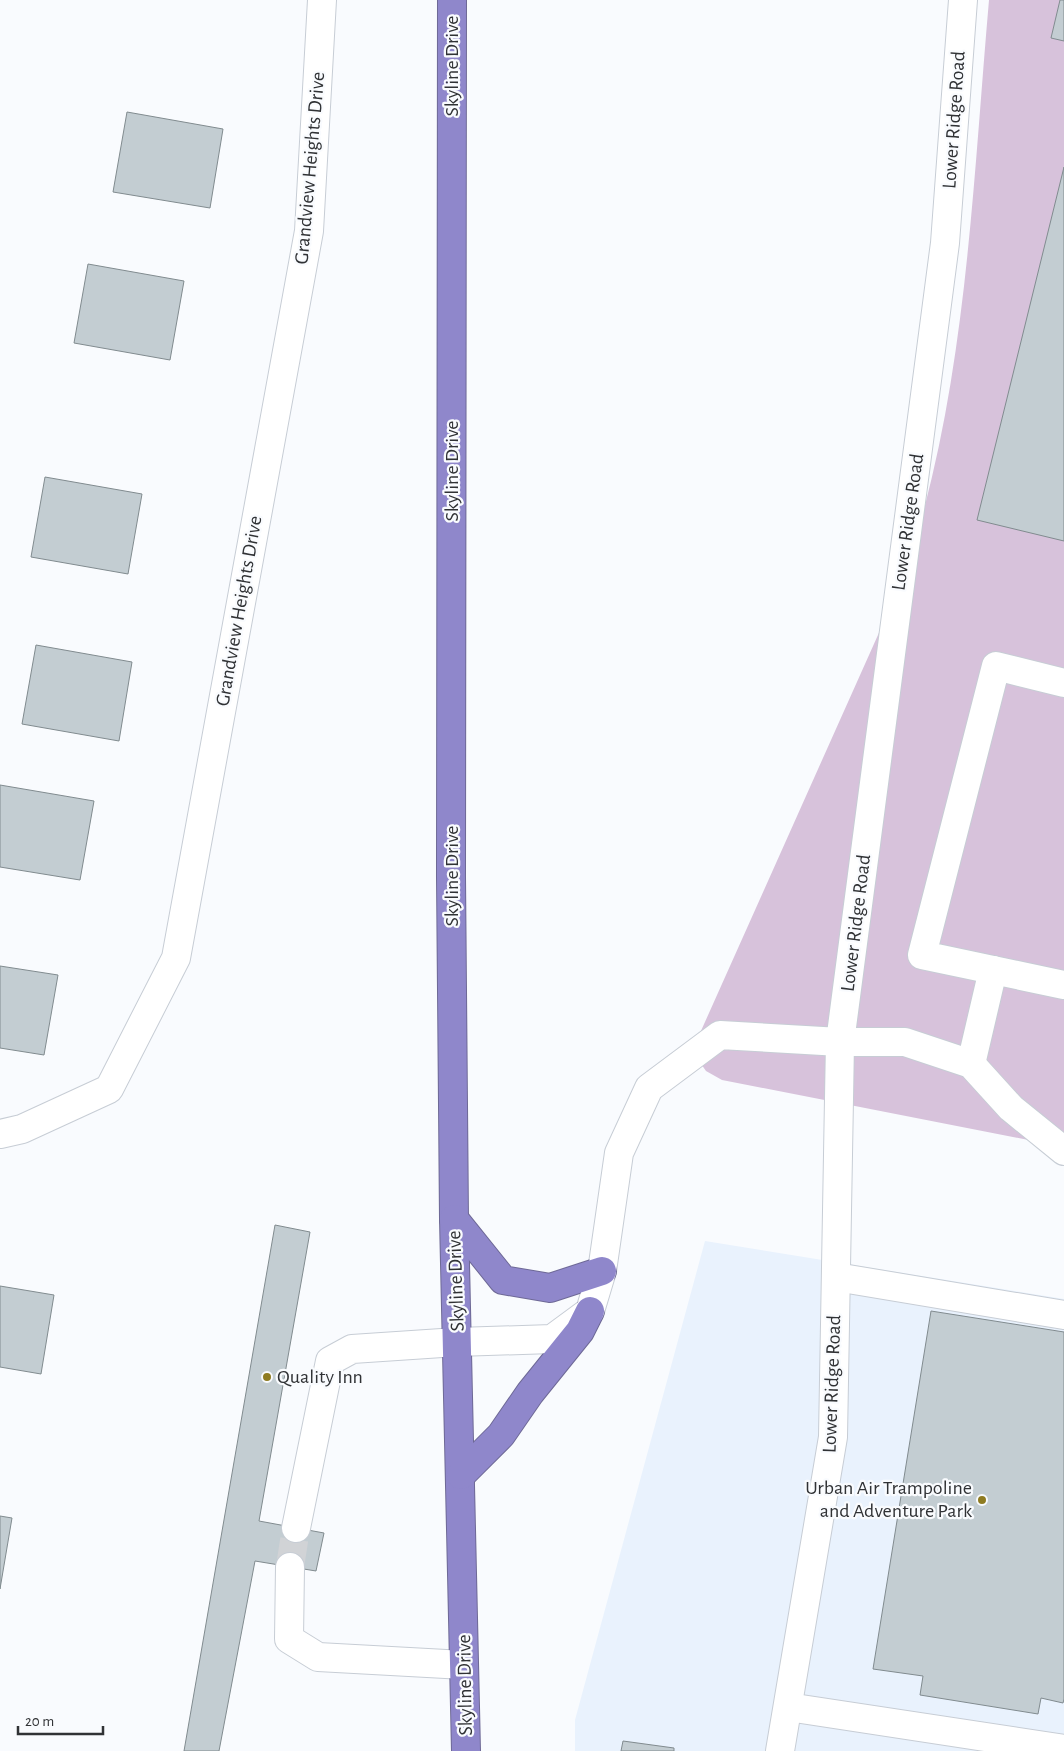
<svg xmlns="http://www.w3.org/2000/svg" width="1064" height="1751" viewBox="0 0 1064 1751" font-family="'Alegreya Sans',sans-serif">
<rect width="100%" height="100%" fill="#f9fbfe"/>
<path fill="#e9f2fd" d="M705,1241L1064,1299V1751H575V1720Z"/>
<path fill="#d7c2db" d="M989,0H1064V1147L722,1080L706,1071L692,1051L903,579C966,394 972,193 989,0Z"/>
<g fill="#c3cdd2" stroke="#818b8f">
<path d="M1060,0H1064V41L1051,38Z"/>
<path d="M127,112L223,129L210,208L113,192Z"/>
<path d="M1064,167V541L977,520Z"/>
<path d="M88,264L184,281L170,360L74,343Z"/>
<path d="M45,477L142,494L128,574L31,557Z"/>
<path d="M36,645L132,662L119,741L22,724Z"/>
<path d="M0,785L94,801L80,880L0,867Z"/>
<path d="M0,966L58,975L44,1055L0,1048Z"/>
<path d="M275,1225L310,1232L259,1521L324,1533L316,1571L255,1561L219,1751H184Z"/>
<path d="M0,1286L54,1295L41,1374L0,1367Z"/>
<path d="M931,1311L1064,1332V1699L1063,1703L1041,1698L1038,1714L920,1695L923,1676L873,1669Z"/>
<path d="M0,1516L12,1518L0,1589Z"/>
<path d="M623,1741L674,1748V1751H621Z"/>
</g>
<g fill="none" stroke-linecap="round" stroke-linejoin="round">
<path stroke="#d1d3d6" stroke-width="28" stroke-dasharray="28 14" stroke-linecap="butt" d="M290,1567L296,1528"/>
<defs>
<g id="minor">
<path d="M1064,683L996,666L922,955L1064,985"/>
<path d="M971,1064L993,970"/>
<path d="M0,1134L22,1129L109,1089L176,958L309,231L322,0"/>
<path d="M836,1277L1064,1315"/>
<path d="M296,1528L330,1361L352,1349L457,1342L552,1339L590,1311L602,1271L619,1153L649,1088L720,1035L840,1042L945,243L963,0"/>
<path d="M290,1567L289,1639L318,1657L464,1665"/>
<path d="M788,1707L1064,1749"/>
<path d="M780,1751L833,1437L840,1042H905L971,1064L1011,1108L1064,1151"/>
</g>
<g id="highway">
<path d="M452,0L451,877L454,1219L466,1751"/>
<path d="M454,1219L503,1280L550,1288L602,1271"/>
<path d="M461,1475L501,1435L530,1393L580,1331L590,1311"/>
</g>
</defs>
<use href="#minor" stroke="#c7cdd5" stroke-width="30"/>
<use href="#highway" stroke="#6e6996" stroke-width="30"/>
<use href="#minor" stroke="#fff" stroke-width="28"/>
<use href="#highway" stroke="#8f87cb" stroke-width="28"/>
</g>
<g fill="#8e7b21" stroke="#f9fbfe" stroke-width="2">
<circle cx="267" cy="1377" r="5"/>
<circle cx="982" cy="1500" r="5"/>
</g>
<g text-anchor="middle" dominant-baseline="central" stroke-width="4.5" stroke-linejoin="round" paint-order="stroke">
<g font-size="20" fill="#303235" stroke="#f9fbfe">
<text transform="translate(452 66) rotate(-90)">Skyline Drive</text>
<text transform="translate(954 120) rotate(-86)">Lower Ridge Road</text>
<text transform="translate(310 168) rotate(-85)">Grandview Heights Drive</text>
<text transform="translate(452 471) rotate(-90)">Skyline Drive</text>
<text transform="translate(908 522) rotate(-82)">Lower Ridge Road</text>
<text transform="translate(239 611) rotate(-80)">Grandview Heights Drive</text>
<text transform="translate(452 876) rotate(-90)">Skyline Drive</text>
<text transform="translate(856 923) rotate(-83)">Lower Ridge Road</text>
<text transform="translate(456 1281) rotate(-92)">Skyline Drive</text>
<text transform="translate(832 1384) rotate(-88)">Lower Ridge Road</text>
<text transform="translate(465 1685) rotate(-91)">Skyline Drive</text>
</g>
<g font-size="20" fill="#303235" stroke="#f9fbfe" text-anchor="start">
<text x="277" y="1377">Quality Inn</text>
<text x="972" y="1488" text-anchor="end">Urban Air Trampoline<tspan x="972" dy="23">and Adventure Park</tspan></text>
</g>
</g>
<path d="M18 1726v8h85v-8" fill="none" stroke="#303235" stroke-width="2.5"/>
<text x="25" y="1726" font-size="15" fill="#303235" stroke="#f9fbfe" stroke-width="4" paint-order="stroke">20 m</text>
</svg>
